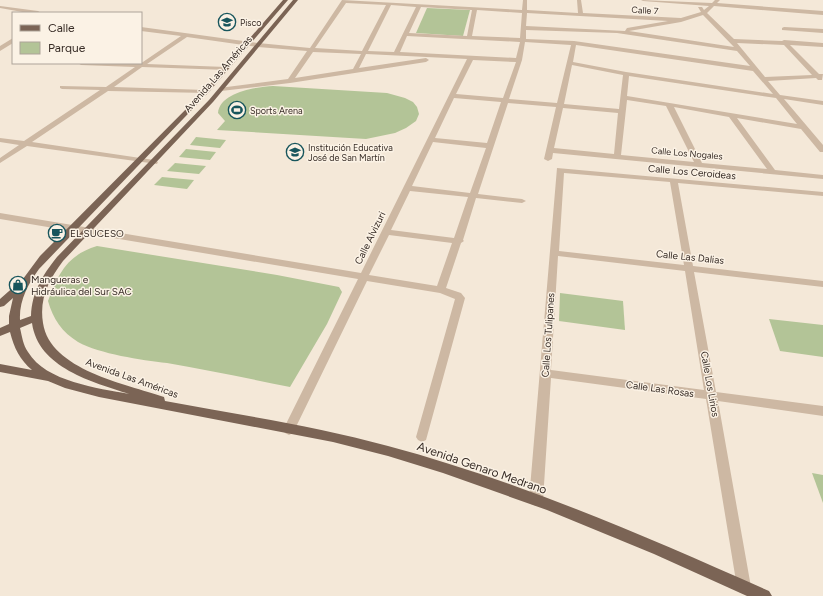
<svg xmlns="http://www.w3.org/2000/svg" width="823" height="596" viewBox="0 0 823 596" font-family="Figtree,sans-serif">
<rect width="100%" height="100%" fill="#f4e8d8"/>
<g fill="#b3c497">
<path d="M427,8L470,10L463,36L416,33Z"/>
<path d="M273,86L387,93L405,98L413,102L417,107L419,114L416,121L406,128L395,133L366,139L217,130L225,121L218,113C220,92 256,87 273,86Z"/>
<path d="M196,137L226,140L220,148L190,145Z"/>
<path d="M186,149L216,152L210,160L179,157Z"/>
<path d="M175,163L206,166L199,174L167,171Z"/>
<path d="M162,177L194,180L187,189L154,185Z"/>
<path d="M97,246L277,275L339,287L342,292L327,324L290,387C250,379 208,370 167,363C141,360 100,354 78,342C62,332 53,319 48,301C58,274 67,255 97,246Z"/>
<path d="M560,293L623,301L625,330L559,321Z"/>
<path d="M769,319L823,325V357L780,351Z"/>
<path d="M812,473L823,475V503Z"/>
</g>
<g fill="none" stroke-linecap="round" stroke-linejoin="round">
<g fill="#cdb8a3" fill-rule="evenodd">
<path d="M342,0L522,10L523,0H527V10L578,13L577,0H581L583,13L681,18L701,12L698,7H702L704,10L709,6L643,1L641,0L712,3L715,0H720L717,3L823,11V15L714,6L707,13L734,39L782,41L784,40L823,43V47L790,45L819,74H823L822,80H818L816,78L768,81L780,95L823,101V105L784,99L823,145V152H820L801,129L737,118L775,170L823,175V179L553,153L552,159L548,161L544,159L556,107L508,103L478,194L522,199L526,201L522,203L476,198L463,240L464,241L461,243L446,288L461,293L465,298L426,440L422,442L418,440L416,437L455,299L440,293L367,281L293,433L289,435L285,433L283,430L358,279L0,219V213L361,273L467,59L366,54L359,68L426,58L429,60L426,62L290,83L221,91L219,90V88L288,79L307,51L258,47L187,37L147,64L226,67L228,68V70L142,67L114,87L206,90L208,91V93L108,91L32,142L154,160L158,162L157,164L27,146L0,163V158L19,145L0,142V138L24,141L100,90L62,89L60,88V86L106,87L135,67L81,65L78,63L140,64L181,36L141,31V27L258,43L310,48ZM346,3L386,5L362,51L315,48ZM391,5L416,7L394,52L368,51ZM421,7L472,10L467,36L409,33ZM477,10L522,13L520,38L472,36ZM527,13L668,21L627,28L625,31L526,26ZM703,15L734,47L629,31L681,22ZM526,30L617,33L737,51L750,66L574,41L526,39ZM407,36L520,42L516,58L400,52ZM525,42L571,45L557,103L509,99L522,60ZM737,43L784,45L812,75L765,77ZM576,45L753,71L773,94L626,72L573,62ZM313,52L361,54L353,69L295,78ZM473,60L516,62L503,98L456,94ZM572,65L623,75L619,109L564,104ZM629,76L776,98L797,124L627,96ZM454,98L501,102L487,143L435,138ZM627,100L666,106L694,162L621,155ZM674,107L729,117L767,169L702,163ZM563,108L618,113L614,154L554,148ZM433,142L486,148L470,193L412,186ZM410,191L468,197L454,238L391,230ZM389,235L452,243L437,286L369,275Z"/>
<path d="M0,6L38,11L41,13H28L0,8Z"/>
<path d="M784,27L823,29V33L782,30V28Z"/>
<path d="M13,38V43L0,51V46Z"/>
<path d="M557,168L823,192V196L678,183L693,266L823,281V287L694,272L716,392L823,406V416L718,401L751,587L749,592L744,594L739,592L737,587L706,399L551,378L543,500L541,504L536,506L531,504L529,500ZM564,173L670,182L684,265L559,251ZM558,256L685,271L704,390L551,370Z"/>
</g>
<path fill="#7b6455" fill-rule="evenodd" d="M283,0H288L208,93L39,269C28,284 19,301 20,320L31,316C32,292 42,276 57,257L209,100L293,0H298L213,102L63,261C49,280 39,298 43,323C50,370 126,384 164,397L165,401C240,415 315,426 388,446C519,481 645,536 769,591L772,596H747L654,554L547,510L443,473L388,456L333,442L99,397L65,388L48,381L0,372V364L32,370C20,360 14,348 10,332L0,336V328L9,324V316L13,298L4,306L0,307V299L17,284L20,283L40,256L204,91ZM32,323C38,368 93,382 129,394C98,388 46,382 28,352C23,345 22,336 20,328Z"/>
</g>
<defs>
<symbol id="school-ring" viewBox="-11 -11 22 22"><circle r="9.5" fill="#fbf2e5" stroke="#17555c" stroke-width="1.5"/><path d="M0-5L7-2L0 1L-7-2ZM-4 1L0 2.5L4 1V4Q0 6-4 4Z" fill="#17555c"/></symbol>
<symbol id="stadium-ring" viewBox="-11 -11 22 22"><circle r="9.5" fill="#fbf2e5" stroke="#17555c" stroke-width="1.5"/><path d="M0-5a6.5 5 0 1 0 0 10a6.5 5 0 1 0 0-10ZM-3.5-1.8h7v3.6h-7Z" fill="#17555c"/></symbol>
<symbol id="cafe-ring" viewBox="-11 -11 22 22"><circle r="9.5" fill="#fbf2e5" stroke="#17555c" stroke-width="1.5"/><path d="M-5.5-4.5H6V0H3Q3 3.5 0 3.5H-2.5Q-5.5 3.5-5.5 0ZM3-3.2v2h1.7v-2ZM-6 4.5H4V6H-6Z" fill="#17555c"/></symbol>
<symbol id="shop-ring" viewBox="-11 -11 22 22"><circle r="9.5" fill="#fbf2e5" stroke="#17555c" stroke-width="1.5"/><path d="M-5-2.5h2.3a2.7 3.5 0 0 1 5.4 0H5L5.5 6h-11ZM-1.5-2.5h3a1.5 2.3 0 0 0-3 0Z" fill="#17555c"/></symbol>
</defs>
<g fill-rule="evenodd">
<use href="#school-ring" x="217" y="12" width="20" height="20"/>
<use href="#stadium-ring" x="227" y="100" width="20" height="20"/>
<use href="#school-ring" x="285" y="142" width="20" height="20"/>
<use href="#cafe-ring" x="47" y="223" width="20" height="20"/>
<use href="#shop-ring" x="8" y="275" width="20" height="20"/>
</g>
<g text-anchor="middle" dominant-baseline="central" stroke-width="3" stroke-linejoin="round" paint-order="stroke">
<g font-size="9" fill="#372c26" stroke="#fbf2e5">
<text transform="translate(645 10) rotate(3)">Calle 7</text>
<text transform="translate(687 153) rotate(5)">Calle Los Nogales</text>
</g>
<g font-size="9" fill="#372c26" stroke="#fbf2e5" text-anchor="start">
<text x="240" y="22">Pisco</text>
<text x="250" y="110">Sports Arena</text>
<text x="308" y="147">Institución Educativa<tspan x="308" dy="10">José de San Martín</tspan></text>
</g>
<g font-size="10" fill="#372c26" stroke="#fbf2e5">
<text transform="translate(218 74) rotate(-49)">Avenida Las Américas</text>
<text transform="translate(692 172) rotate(5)">Calle Los Ceroideas</text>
<text transform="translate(370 238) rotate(-64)">Calle Alvizuri</text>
<text transform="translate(690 257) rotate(6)">Calle Las Dalias</text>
<text transform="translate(548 335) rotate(-86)">Calle Los Tulipanes</text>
<text transform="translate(132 378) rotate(20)">Avenida Las Américas</text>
<text transform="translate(710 384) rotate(80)">Calle Los Lirios</text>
<text transform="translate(660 389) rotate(8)">Calle Las Rosas</text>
</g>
<g font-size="10" fill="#372c26" stroke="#fbf2e5" text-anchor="start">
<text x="70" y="233">EL SUCESO</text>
<text x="31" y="279">Mangueras e<tspan x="31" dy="12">Hidráulica del Sur SAC</tspan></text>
</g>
<g font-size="12" fill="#372c26" stroke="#fbf2e5">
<text transform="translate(482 468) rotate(19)">Avenida Genaro Medrano</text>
</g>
</g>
<rect x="12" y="12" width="130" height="52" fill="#fbf2e5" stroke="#ada399"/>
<rect x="20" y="25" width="20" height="6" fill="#7b6455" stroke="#ada399"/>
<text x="48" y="32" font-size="12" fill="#372c26">Calle</text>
<rect x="20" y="42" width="20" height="12" fill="#b3c497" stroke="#ada399"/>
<text x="48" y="52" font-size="12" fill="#372c26">Parque</text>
</svg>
